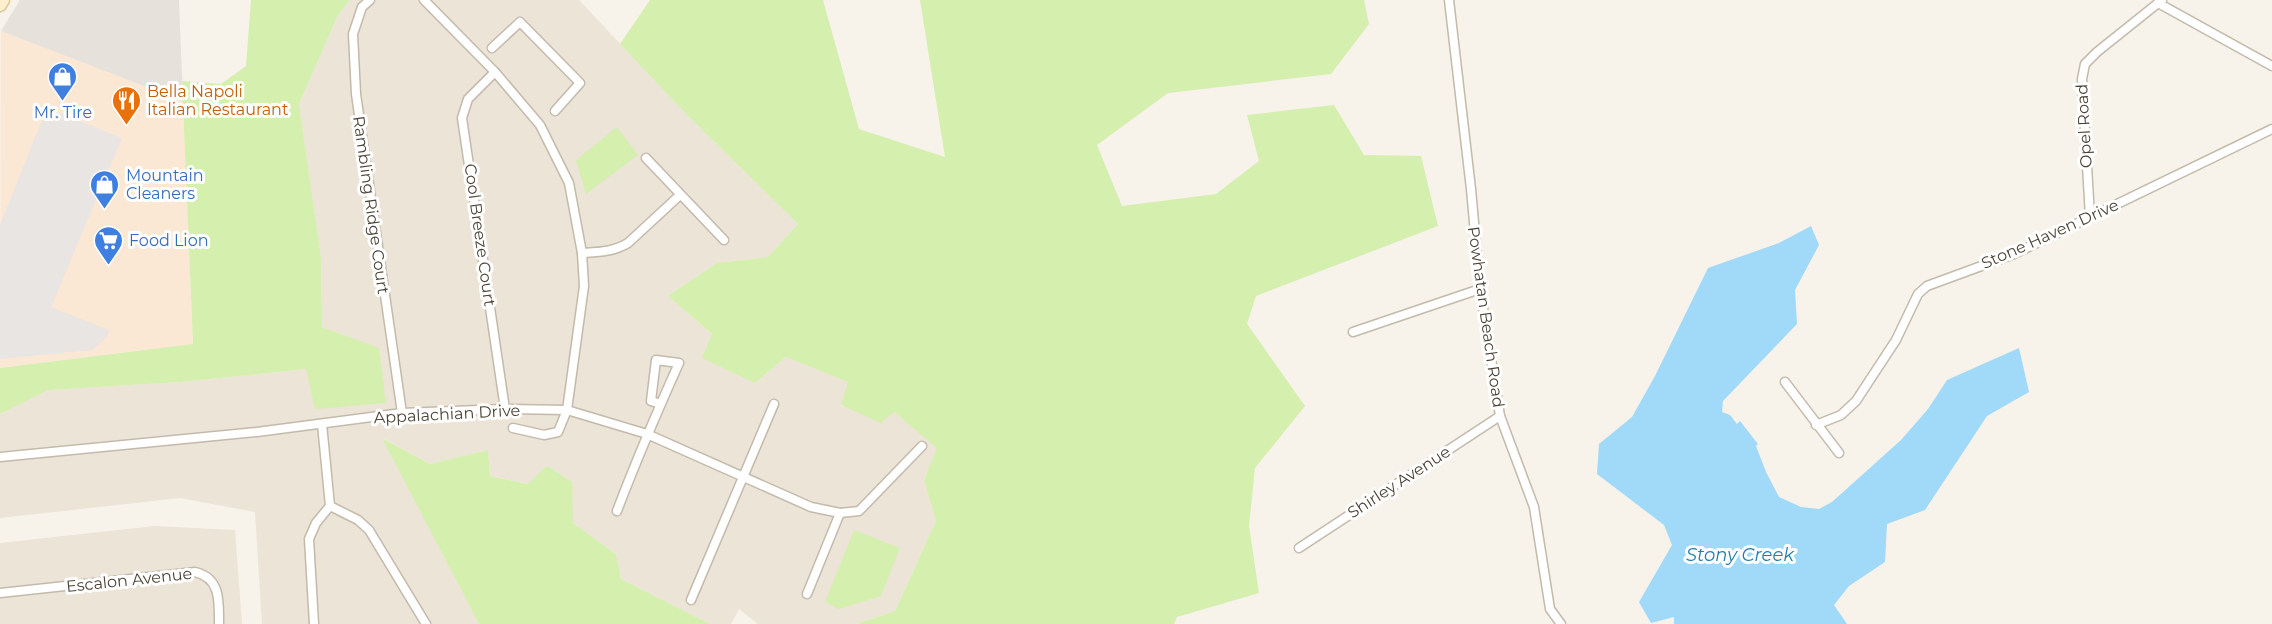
<svg xmlns="http://www.w3.org/2000/svg" width="2272" height="624" viewBox="0 0 2272 624" font-family="Montserrat,sans-serif">
<rect width="100%" height="100%" fill="#f7f2ea"/>
<g fill="#ebe4d7">
<path d="M350,0H579L685,113L798,224L768,257L717,263L668,296L712,334L755,383L786,357L849,382L841,406L894,412L938,448L924,480L936,521L895,611L856,624H758L739,609L731,624H710L621,579L616,554L573,523L529,484L490,476L488,450L430,464L383,438L479,624H262L255,512L180,498L0,518V414L47,390L181,382L307,369L379,349L322,327L321,257L299,104L338,15Z"/>
<path d="M155,526L235,530L242,624H0V543Z"/>
</g>
<path fill="#fae8d4" d="M1,31L183,101L193,344L0,368Z"/>
<path fill="#e6e1db" d="M20,0H179L183,101L1,31Z"/>
<g fill="#d5efaf">
<path d="M251,0H350L338,15L299,104L321,257L322,327L379,348L386,403L315,409L306,369L181,382L48,390L0,414V368L193,344L182,81L221,84L246,66Z"/>
<path d="M650,0H823L859,129L945,157L920,0H1364L1369,24L1331,74L1168,93L1097,145L1122,206L1216,194L1259,161L1247,115L1334,105L1364,155L1421,156L1438,226L1256,296L1247,324L1305,406L1255,468L1249,526L1259,593L1177,617L1174,624H856L895,611L936,521L924,480L937,448L894,412L881,423L841,405L848,382L786,357L755,383L702,358L712,334L668,296L717,263L768,257L798,224L685,113L620,44Z"/>
<path d="M617,127L638,155L586,194L576,160Z"/>
<path d="M382,438L430,464L488,450L490,476L528,484L547,466L572,482L573,523L616,554L621,579L710,624H479Z"/>
<path d="M854,530L900,548L881,596L839,609L825,602Z"/>
</g>
<path fill="#e8e5e2" d="M47,108L122,138L51,307L109,330L107,337L92,350L0,359V225Z"/>
<path fill="#a1d9f9" d="M1811,226L1819,245L1795,290L1797,324L1723,401L1722,412L1730,415L1737,424L1740,421L1758,444L1756,446L1766,472L1779,497L1801,507L1819,509L1832,502L1901,440L1928,409L1947,380L2019,348L2029,392L1987,416L1925,510L1887,524L1885,562L1849,586L1834,605L1847,624H1674V617L1651,623L1639,602L1672,545L1664,525L1597,474L1599,444L1632,417L1655,376L1708,268L1779,243Z"/>
<g fill="none" stroke-linecap="round" stroke-linejoin="round">
<defs>
<g id="street">
<path d="M370,0L362,7L353,34L356,94L402,413"/>
<path d="M424,0L495,72L540,125L569,183L582,253L584,286L567,410L558,432L544,435L513,428"/>
<path d="M1449,0L1471,189L1480,289L1500,416L1534,507L1550,609L1561,624"/>
<path d="M2158,3L2272,66"/>
<path d="M492,48L520,22L580,83L555,111"/>
<path d="M495,72L468,99L462,118L505,409"/>
<path d="M646,158L724,240"/>
<path d="M2090,217L2082,79L2085,64L2097,52L2162,0"/>
<path d="M582,253C599,252 613,252 628,243L680,195"/>
<path d="M1353,332L1480,289"/>
<path d="M1785,382L1839,453"/>
<path d="M1816,425L1841,415L1856,401L1896,340L1918,294L1927,286L2014,254L2272,129"/>
<path d="M0,457L257,432L402,413L505,409L567,410L647,434L811,507L840,513L859,511L922,446"/>
<path d="M330,506L358,520L369,530L426,624"/>
<path d="M617,511C636,461 657,412 679,363L656,360L651,401L661,404"/>
<path d="M1299,548L1500,416"/>
<path d="M0,593L195,572C221,578 219,602 219,624"/>
<path d="M807,594L840,513"/>
<path d="M691,600L774,404"/>
<path d="M314,624L309,539L316,523L330,506L322,424"/>
</g>
<path id="secondary" d="M0,5L3,0"/>
</defs>
<use href="#street" stroke="#c3baab" stroke-width="11"/>
<use href="#secondary" stroke="#dcc695" stroke-width="15"/>
<use href="#street" stroke="#fff" stroke-width="8"/>
<use href="#secondary" stroke="#fff0cb" stroke-width="12"/>
</g>
<defs>
<symbol id="shop-pin" viewBox="-11 -11 22 30"><path d="M0 17L-7.5 6A9.5 9.5 0 1 1 7.5 6Z" fill="#3f7fe0" stroke="#fff"/><path d="M-5-2.5h2.3a2.7 3.5 0 0 1 5.4 0H5L5.5 6h-11ZM-1.5-2.5h3a1.5 2.3 0 0 0-3 0Z" fill="#fff"/></symbol>
<symbol id="restaurant-pin" viewBox="-11 -11 22 30"><path d="M0 17L-7.5 6A9.5 9.5 0 1 1 7.5 6Z" fill="#e8710a" stroke="#fff"/><path d="M-5-6h1v4h1v-4h1v4h1v-4h1v5L-1.5 .5V6h-2V.5L-5-1ZM5-6V6H3V1.5H1.5Q1.5-4 5-6Z" fill="#fff"/></symbol>
<symbol id="supermarket-pin" viewBox="-11 -11 22 30"><path d="M0 17L-7.5 6A9.5 9.5 0 1 1 7.5 6Z" fill="#3f7fe0" stroke="#fff"/><path d="M-6-5.5h2.5l.6 2H6L4.5 2H-2.5L-4.4-4H-6ZM-1.5 3.2a1.3 1.3 0 1 0 .1 0ZM3 3.2a1.3 1.3 0 1 0 .1 0Z" fill="#fff"/></symbol>
</defs>
<g fill-rule="evenodd">
<use href="#shop-pin" x="46" y="60" width="33" height="45"/>
<use href="#restaurant-pin" x="110" y="84" width="33" height="45"/>
<use href="#shop-pin" x="88" y="168" width="33" height="45"/>
<use href="#supermarket-pin" x="92" y="224" width="33" height="45"/>
</g>
<g text-anchor="middle" dominant-baseline="central" stroke-width="6" stroke-linejoin="round" paint-order="stroke">
<g font-size="16" fill="#c56008" stroke="#fff" text-anchor="start">
<text x="147" y="91">Bella Napoli<tspan x="147" dy="18">Italian Restaurant</tspan></text>
</g>
<g font-size="16" fill="#366cbe" stroke="#fff" text-anchor="start">
<text x="63" y="112" text-anchor="middle">Mr. Tire</text>
<text x="126" y="175">Mountain<tspan x="126" dy="18">Cleaners</tspan></text>
<text x="129" y="240">Food Lion</text>
</g>
<g font-size="16" fill="#4c4337" stroke="#fff">
<text transform="translate(2084 126) rotate(-93)">Opel Road</text>
<text transform="translate(371 205) rotate(82)">Rambling Ridge Court</text>
<text transform="translate(2050 234) rotate(-24)">Stone Haven Drive</text>
<text transform="translate(480 235) rotate(82)">Cool Breeze Court</text>
<text transform="translate(1486 317) rotate(82)">Powhatan Beach Road</text>
<text transform="translate(447 414) rotate(-3)">Appalachian Drive</text>
<text transform="translate(1399 482) rotate(-33)">Shirley Avenue</text>
<text transform="translate(129 580) rotate(-6)">Escalon Avenue</text>
</g>
<g font-size="18" font-style="italic" fill="#1f7db4" stroke="#fff">
<text x="1740" y="555">Stony Creek</text>
</g>
</g>
</svg>
